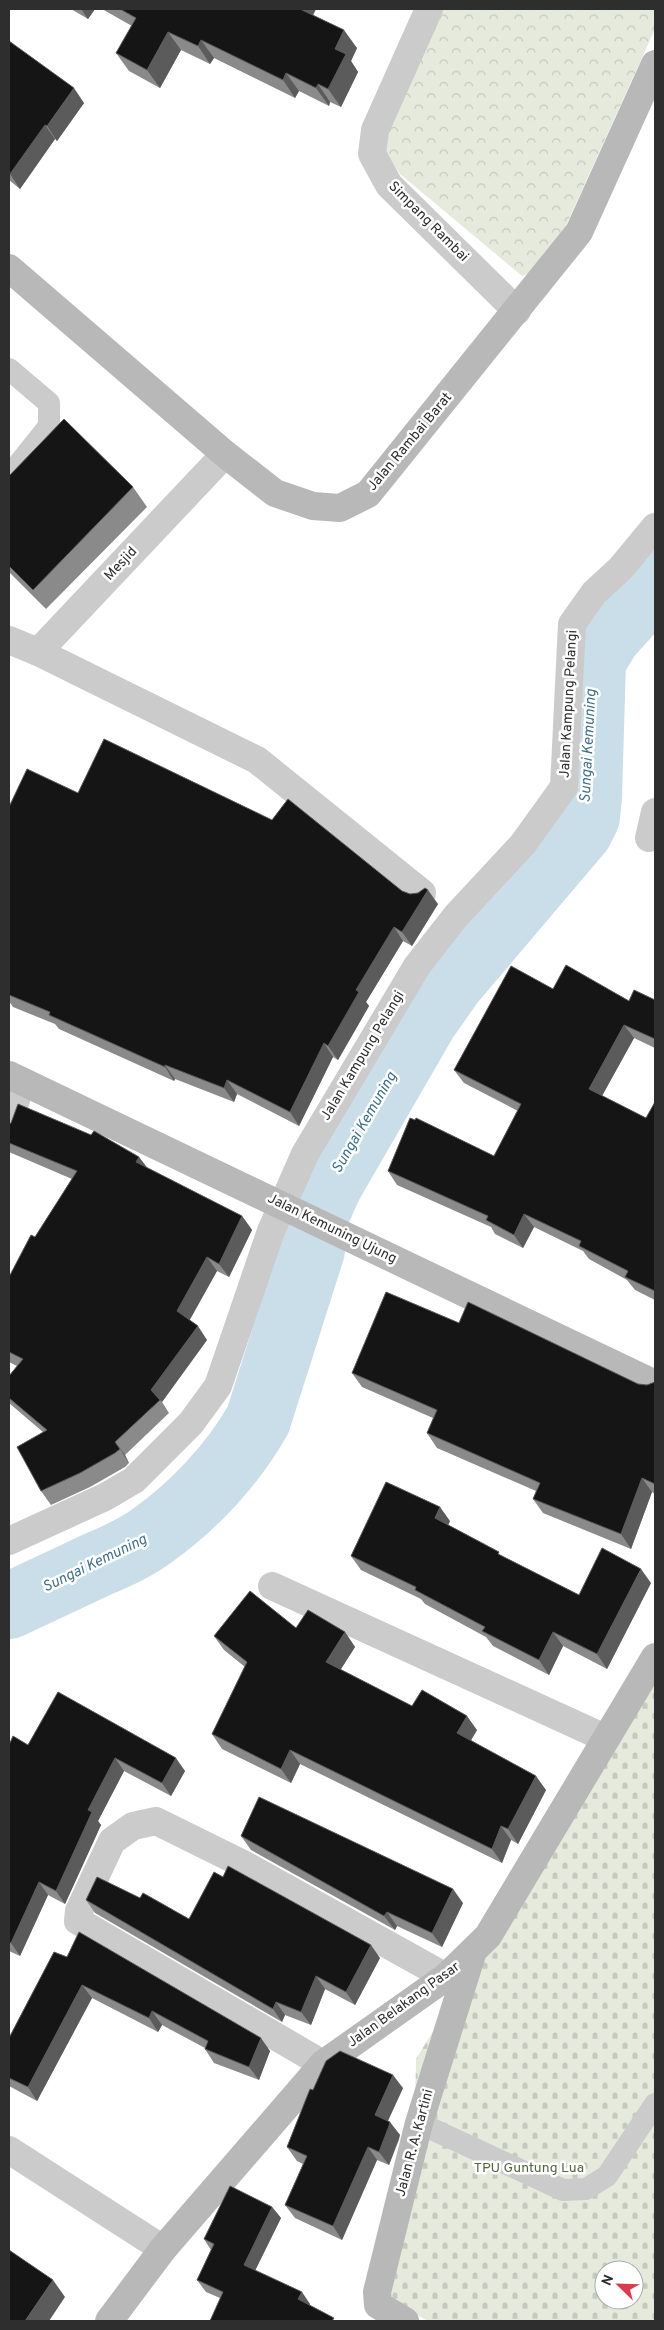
<svg xmlns="http://www.w3.org/2000/svg" width="664" height="2330" viewBox="0 0 664 2330" font-family="Overpass,sans-serif">
<defs>
<pattern id="cemetery-stones" width="16" height="16" patternUnits="userSpaceOnUse" patternTransform="scale(1.25)"><rect width="16" height="16" fill="#e5eadd"/><path d="M2 7V4a2 2 0 0 1 4 0v3zM10 15v-3a2 2 0 0 1 4 0v3z" fill="#c5c9be"/></pattern>
<pattern id="park-crowns" width="20" height="18" patternUnits="userSpaceOnUse" patternTransform="scale(1.25)"><rect width="20" height="18" fill="#e5eadd"/><path d="M2 6a3 3 0 1 1 6 0M12 15a3 3 0 1 1 6 0" fill="none" stroke="#c5c9be"/></pattern>
</defs>
<rect width="100%" height="100%" fill="#fff"/>
<path fill="url(#cemetery-stones)" fill-rule="evenodd" d="M655,1671V2321H428L364,2287L415,2113L416,2059ZM604,2270H634V2300H604Z"/>
<path fill="url(#park-crowns)" d="M440,9H655V29L564,230L533,272L522,276L400,174L384,150V132Z"/>
<g fill="none" stroke-linecap="round" stroke-linejoin="round">
<path stroke="#cadee9" stroke-width="66" d="M9,1606C38,1592 67,1579 96,1565C115,1557 136,1548 153,1535C194,1506 233,1464 258,1420L312,1250L317,1213L329,1186L425,1020L451,983L580,831L587,817L589,797L593,661L608,636L655,584"/>
<g stroke="#cbcbcb" stroke-width="22">
<path d="M9,369L49,403V426L9,476"/>
<path d="M419,2123L563,2190L586,2189L607,2176L655,2104"/>
</g>
<g stroke="#cbcbcb" stroke-width="28">
<path d="M429,9L375,130L372,154L389,185L517,311"/>
<path d="M9,640L38,652L225,454"/>
<path d="M38,652L257,760L422,893"/>
<path d="M649,838L655,812"/>
<path d="M9,1126L21,1081"/>
<path d="M9,1541L105,1497L134,1480L191,1423L218,1386L271,1231L305,1154L417,966L456,916L523,844L564,787L572,624L594,593L621,568L655,527"/>
<path d="M272,1586L605,1738"/>
<path d="M323,2064L78,1921L79,1911L112,1841L133,1826L156,1821L243,1864L446,1977"/>
<path d="M9,2150L163,2249"/>
</g>
<g stroke="#b8b8b8" stroke-width="28">
<path d="M9,268L225,454L275,493L313,506L340,508L368,494L579,232L655,64"/>
<path d="M9,1075L655,1384"/>
<path d="M109,2321L163,2249L323,2064L446,1977L488,1936L655,1657"/>
<path d="M405,2321L378,2305L377,2292L419,2123L472,1954"/>
</g>
</g>
<g fill="#8a8a8a">
<path d="M71,9H95L88,19Z"/>
<path d="M102,9H316L313,15L357,48L351,61L358,72L341,107L330,102L329,106L299,91L295,98L214,58L210,64L181,50L160,88L129,71L116,53L132,26Z"/>
<path d="M9,41L84,103L57,141L55,139L20,189L9,180Z"/>
<path d="M9,476L133,487L147,507L46,609L9,572Z"/>
<path d="M78,793L402,891L438,904L412,946L403,941L366,1002L369,1006L338,1060L333,1057L299,1126L237,1094L234,1102L175,1079L174,1081L59,1029L55,1024L13,1007L9,1001V807Z"/>
<path d="M553,989L629,1001L655,1000V1048L634,1038L602,1096L646,1118L655,1102V1300L635,1290L627,1280L589,1259L583,1251L534,1227L523,1248L495,1234L491,1227L397,1185L388,1171L494,1156L518,1111L464,1083L454,1070Z"/>
<path d="M9,1124L139,1157L147,1168L242,1216L252,1230L229,1277L217,1271L189,1320L207,1340L162,1402L169,1413L125,1455L129,1463L125,1467L90,1487L51,1505L41,1491L43,1432L9,1403V1376L17,1366L9,1362V1277L35,1237L72,1179L9,1152Z"/>
<path d="M459,1323L638,1384L647,1385L655,1382V1494L652,1492L631,1549L543,1513L533,1499L536,1491L437,1448L427,1433L433,1418L362,1387L352,1373Z"/>
<path d="M450,1521L448,1525L502,1556L579,1595L651,1583L607,1669L563,1646L549,1675L493,1646L486,1637L425,1604L421,1599L361,1570L351,1556Z"/>
<path d="M296,1628L345,1632L355,1647L340,1670L412,1706L477,1730L471,1740L546,1790L518,1844L511,1840L502,1863L300,1764L291,1783L222,1749L212,1734L245,1667L224,1650L214,1636Z"/>
<path d="M58,1692L185,1771L171,1796L124,1771L98,1821L101,1825L65,1904L48,1895L20,1956L9,1951V1745H28Z"/>
<path d="M241,1836L463,1903L442,1947L397,1926L395,1930L251,1850Z"/>
<path d="M86,1900L189,1919L380,1958L355,2005L325,1989L311,2025L285,2015L282,2022L95,1913Z"/>
<path d="M54,1952L270,2051L259,2080L214,2063L205,2049V2048L162,2025L158,2032L92,1998L37,2101L9,2086V2038Z"/>
<path d="M403,2088L388,2121L400,2135L399,2140L389,2165L377,2160L342,2240L295,2218L285,2205L303,2164L297,2161L287,2147L313,2090Z"/>
<path d="M272,2207L281,2218L255,2270L310,2304L309,2305L220,2298L206,2292L197,2280L211,2250L204,2239Z"/>
</g>
<g fill="#5b5b5b">
<path d="M81,9H95L88,19Z"/>
<path d="M297,9H316L308,25Z"/>
<path d="M344,30L357,48L351,61L358,72L341,107L328,89L335,49Z"/>
<path d="M168,32L181,50L160,88L147,70Z"/>
<path d="M201,40L214,58L210,64L198,46Z"/>
<path d="M286,73L299,91L295,98L283,80Z"/>
<path d="M318,84L330,102L329,106L316,88Z"/>
<path d="M74,88L84,103L57,141L47,126Z"/>
<path d="M45,125L55,139L20,189L10,174Z"/>
<path d="M428,890L438,904L412,946L402,932Z"/>
<path d="M394,927L403,941L366,1002L369,1006L338,1060L328,1046L356,990Z"/>
<path d="M624,1025L634,1038L598,1103L589,1089Z"/>
<path d="M324,1043L333,1057L299,1126L290,1112Z"/>
<path d="M165,1065L175,1079L174,1081L165,1067Z"/>
<path d="M227,1080L237,1094L234,1102L224,1088Z"/>
<path d="M139,1157L149,1170L136,1162Z"/>
<path d="M524,1214L534,1227L523,1248L514,1235Z"/>
<path d="M242,1216L252,1230L229,1277L219,1264Z"/>
<path d="M207,1257L217,1271L187,1325L177,1311Z"/>
<path d="M198,1326L207,1340L162,1402L151,1390Z"/>
<path d="M115,1442L125,1455L129,1463L120,1449Z"/>
<path d="M642,1478L652,1492L631,1549L621,1534Z"/>
<path d="M440,1507L450,1521L445,1532L435,1518Z"/>
<path d="M641,1569L651,1583L607,1669L597,1654Z"/>
<path d="M345,1632L355,1647L336,1677L326,1662Z"/>
<path d="M553,1632L563,1646L549,1675L539,1660Z"/>
<path d="M467,1716L477,1730L467,1747L457,1733Z"/>
<path d="M290,1750L300,1764L291,1783L281,1769Z"/>
<path d="M115,1758L124,1771L98,1821L101,1825L65,1904L56,1891L88,1810Z"/>
<path d="M176,1758L185,1771L171,1796L162,1783Z"/>
<path d="M536,1776L546,1790L518,1844L508,1829Z"/>
<path d="M501,1826L511,1840L502,1863L492,1849Z"/>
<path d="M39,1882L48,1895L20,1956L11,1943Z"/>
<path d="M453,1889L463,1903L442,1947L432,1933Z"/>
<path d="M387,1912L397,1926L395,1930L384,1916Z"/>
<path d="M371,1945L380,1958L355,2005L346,1992Z"/>
<path d="M316,1976L325,1989L311,2025L301,2012Z"/>
<path d="M82,1985L92,1998L37,2101L28,2087Z"/>
<path d="M276,2002L285,2015L282,2022L273,2009Z"/>
<path d="M152,2011L162,2025L158,2032L149,2018Z"/>
<path d="M261,2038L270,2051L259,2080L249,2067Z"/>
<path d="M393,2075L403,2088L384,2129L375,2115Z"/>
<path d="M390,2122L400,2135L389,2165L379,2152Z"/>
<path d="M368,2147L377,2160L342,2240L333,2226Z"/>
<path d="M272,2207L281,2218L252,2277L244,2265Z"/>
<path d="M53,2280L65,2297L49,2321H25Z"/>
<path d="M302,2292L310,2304L306,2311L298,2299Z"/>
</g>
<g fill="#151515" stroke="#5b5b5b">
<path d="M120,9H300L344,30L335,49L346,54L328,89L318,84L316,88L286,73L283,80L201,40L198,46L168,32L147,70L116,53L136,18Z"/>
<path d="M9,41L74,88L47,126L45,125L10,174L9,173Z"/>
<path d="M64,419L133,487L33,590L9,566V476Z"/>
<path d="M104,739L272,820L288,799L402,891L410,894L418,893L425,888L428,890L402,932L394,927L356,990L359,992L328,1046L324,1043L290,1112L227,1080L224,1088L165,1065V1067L49,1015L50,1012L9,995V807L27,769L78,793Z"/>
<path d="M566,965L629,1001L634,990L655,1000V1039L624,1025L589,1089L646,1118L655,1102V1291L625,1277L628,1271L579,1246L581,1241L524,1214L514,1235L486,1220L488,1216L388,1171L410,1118L415,1120L416,1118L494,1156L521,1104L454,1070L511,966L553,989Z"/>
<path d="M18,1104L91,1135L94,1131L139,1157L136,1162L242,1216L219,1264L207,1257L177,1311L198,1326L151,1390L160,1400L115,1442L120,1449L115,1453L80,1473L41,1491L17,1447L47,1430L9,1398V1376L23,1359L9,1352V1277L31,1235L35,1237L77,1171L9,1143V1124L11,1123Z"/>
<path d="M386,1292L459,1323L468,1302L638,1384L647,1385L655,1382V1484L642,1478L621,1534L533,1499L540,1483L427,1433L437,1410L352,1373Z"/>
<path d="M386,1482L440,1507L435,1518L499,1552L498,1554L579,1595L602,1548L641,1569L597,1654L553,1632L539,1660L482,1631L485,1627L415,1590L416,1587L351,1556Z"/>
<path d="M250,1591L296,1628L308,1610L345,1632L326,1662L412,1706L422,1690L467,1716L457,1733L536,1776L508,1829L501,1826L492,1849L290,1750L281,1769L212,1734L247,1662L214,1636Z"/>
<path d="M58,1692L176,1758L162,1783L115,1758L88,1810L92,1812L56,1891L39,1882L11,1943L9,1942V1745L13,1736L28,1745Z"/>
<path d="M259,1797L453,1889L432,1933L387,1912L384,1916L241,1836Z"/>
<path d="M228,1866L371,1945L346,1992L316,1976L301,2012L276,2002L273,2009L86,1900L97,1877L140,1898L143,1893L189,1919L214,1872L223,1877Z"/>
<path d="M79,1932L261,2038L249,2067L205,2049L208,2041L152,2011L149,2018L82,1985L28,2087L9,2078V2038L54,1952L67,1957Z"/>
<path d="M340,2051L393,2075L375,2115L390,2122L389,2126L379,2152L368,2147L333,2226L285,2205L307,2156L287,2147L310,2089L313,2090L326,2061Z"/>
<path d="M230,2186L272,2207L244,2265L302,2292L298,2299L334,2318L332,2321H210L223,2292L197,2280L214,2244L204,2239Z"/>
<path d="M9,2250L53,2280L25,2321H9Z"/>
</g>
<g text-anchor="middle" dominant-baseline="central" stroke-width="5" stroke-linejoin="round" paint-order="stroke">
<g font-size="14" fill="#2e2e2e" stroke="#fff">
<text transform="translate(428 222) rotate(45)">Simpang Rambai</text>
<text transform="translate(410 442) rotate(-50)">Jalan Rambai Barat</text>
<text transform="translate(121 564) rotate(-47)">Mesjid</text>
<text transform="translate(569 704) rotate(-87)">Jalan Kampung Pelangi</text>
<text transform="translate(363 1056) rotate(-59)">Jalan Kampung Pelangi</text>
<text transform="translate(332 1229) rotate(26)">Jalan Kemuning Ujung</text>
<text transform="translate(404 2005) rotate(-36)">Jalan Belakang Pasar</text>
<text transform="translate(415 2143) rotate(-75)">Jalan R. A. Kartini</text>
</g>
<g font-size="14" fill="#53663f" stroke="#fff">
<text x="529" y="2168">TPU Guntung Lua</text>
</g>
<g font-size="15" font-style="italic" fill="#42718a" stroke="#fff">
<text transform="translate(589 746) rotate(-87)">Sungai Kemuning</text>
<text transform="translate(365 1123) rotate(-60)">Sungai Kemuning</text>
<text transform="translate(95 1564) rotate(-26)">Sungai Kemuning</text>
</g>
</g>
<rect width="664" height="2330" fill="none" stroke="#2e2e2e" stroke-width="20"/>
<g transform="translate(619 2285) rotate(293)"><circle r="24" fill="#ffffff" stroke="#ababab"/>
<path d="M0-4L9 19L0 12L-9 19Z" fill="#d83d4f"/>
<text y="-8" font-size="14" font-weight="bold" text-anchor="middle" fill="#2e2e2e">N</text>
</g>
</svg>
